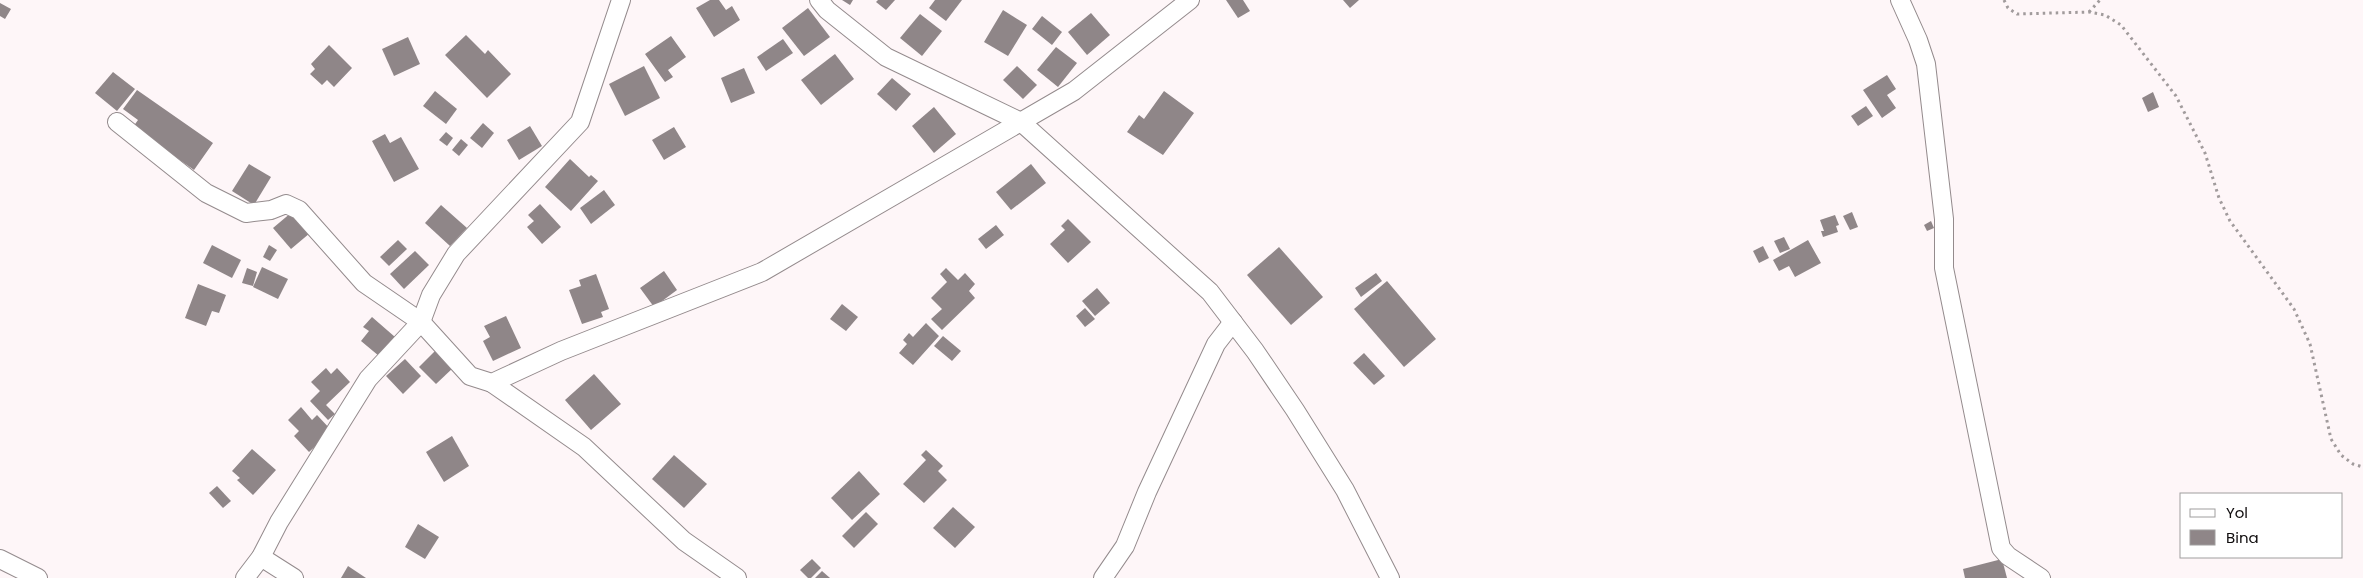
<svg xmlns="http://www.w3.org/2000/svg" width="2363" height="578" viewBox="0 0 2363 578" font-family="Poppins,sans-serif">
<rect width="100%" height="100%" fill="#fef6f8"/>
<g fill="#8f8688">
<path d="M710,0H719L726,10L732,6L740,20L714,37L696,8Z"/>
<path d="M842,0H853L850,5Z"/>
<path d="M878,0H895L886,10L876,2Z"/>
<path d="M935,0H962L946,21L929,8Z"/>
<path d="M1226,0H1243L1250,11L1238,18Z"/>
<path d="M1343,0H1359L1350,8Z"/>
<path d="M0,3L11,9L5,19L0,16Z"/>
<path d="M808,8L830,37L804,56L782,28Z"/>
<path d="M1003,10L1027,25L1008,56L984,42Z"/>
<path d="M1091,13L1110,35L1087,55L1068,32Z"/>
<path d="M920,14L942,31L922,56L900,38Z"/>
<path d="M1042,16L1062,32L1052,45L1032,29Z"/>
<path d="M466,35L485,54L488,50L511,74L487,98L445,55Z"/>
<path d="M671,36L686,57L668,70L673,77L665,82L645,54Z"/>
<path d="M408,37L420,64L394,76L382,49Z"/>
<path d="M783,39L793,53L766,71L757,57Z"/>
<path d="M329,45L352,68L334,87L327,80L322,85L310,74L315,69L311,64Z"/>
<path d="M1056,47L1077,63L1058,87L1037,70Z"/>
<path d="M835,54L854,79L821,105L801,80Z"/>
<path d="M644,66L660,98L625,116L609,84Z"/>
<path d="M1017,66L1037,85L1023,99L1003,80Z"/>
<path d="M744,68L755,93L731,103L721,78Z"/>
<path d="M113,72L135,89L117,111L95,93Z"/>
<path d="M1887,75L1896,89L1887,95L1896,108L1882,118L1863,90Z"/>
<path d="M892,78L911,94L896,111L877,94Z"/>
<path d="M137,90L213,143L194,170L133,127L138,120L123,109Z"/>
<path d="M435,91L457,109L446,124L423,106Z"/>
<path d="M1164,91L1194,113L1163,155L1127,132L1139,115L1144,119Z"/>
<path d="M2153,92L2159,107L2148,112L2142,98Z"/>
<path d="M1866,106L1873,116L1858,126L1851,116Z"/>
<path d="M934,107L956,134L934,153L912,126Z"/>
<path d="M483,123L494,133L482,148L470,138Z"/>
<path d="M530,126L542,146L519,160L507,140Z"/>
<path d="M674,127L686,147L664,160L652,140Z"/>
<path d="M446,132L453,138L447,146L439,140Z"/>
<path d="M385,134L390,143L401,137L419,169L394,182L372,141Z"/>
<path d="M461,139L468,145L459,156L452,150Z"/>
<path d="M570,159L589,177L591,175L598,181L571,211L545,187Z"/>
<path d="M249,164L271,177L254,205L232,191Z"/>
<path d="M1031,164L1046,183L1011,210L996,192Z"/>
<path d="M604,190L615,205L591,224L580,208Z"/>
<path d="M540,204L561,227L542,244L527,227L534,221L528,215Z"/>
<path d="M441,205L467,228L450,246L425,223Z"/>
<path d="M292,212L310,233L291,249L273,228Z"/>
<path d="M1852,212L1858,227L1850,230L1843,216Z"/>
<path d="M1835,215L1839,225L1836,226L1838,232L1823,237L1821,231H1824L1820,220Z"/>
<path d="M1068,219L1091,242L1068,263L1050,244L1065,230L1061,226Z"/>
<path d="M1931,221L1934,228L1927,231L1924,225Z"/>
<path d="M996,225L1004,235L986,249L978,239Z"/>
<path d="M1784,237L1790,249L1780,253L1774,241Z"/>
<path d="M398,240L407,249L389,266L380,257Z"/>
<path d="M1808,240L1821,263L1795,277L1789,266L1779,271L1773,260Z"/>
<path d="M212,245L241,260L232,278L203,263Z"/>
<path d="M269,245L277,250L270,261L263,257Z"/>
<path d="M1763,246L1769,258L1759,263L1753,251Z"/>
<path d="M1279,247L1323,297L1291,325L1247,275Z"/>
<path d="M415,251L429,265L404,289L390,274Z"/>
<path d="M262,267L288,279L278,299L253,287Z"/>
<path d="M247,268L257,272L253,286L242,283Z"/>
<path d="M946,268L958,280L965,273L975,284L969,291L975,298L942,330L931,319L942,309L931,298L947,282L940,274Z"/>
<path d="M664,271L677,290L654,307L640,288Z"/>
<path d="M1376,273L1382,281L1361,297L1355,288Z"/>
<path d="M596,274L609,309L601,312L603,317L582,324L569,290L581,286L579,280Z"/>
<path d="M1387,281L1436,339L1404,367L1354,309Z"/>
<path d="M198,284L226,295L219,313L212,311L206,326L185,318Z"/>
<path d="M1097,288L1110,303L1095,316L1082,301Z"/>
<path d="M842,304L858,317L846,331L830,319Z"/>
<path d="M1085,308L1095,319L1085,327L1076,316Z"/>
<path d="M506,316L521,348L493,361L483,341L490,337L484,326Z"/>
<path d="M372,317L395,337L379,356L361,341L369,331L363,327Z"/>
<path d="M926,323L939,336L913,365L899,353L907,344L903,340L909,333L913,337Z"/>
<path d="M943,336L961,351L952,361L934,346Z"/>
<path d="M437,349L454,367L436,384L419,367Z"/>
<path d="M1364,353L1385,376L1374,385L1353,363Z"/>
<path d="M405,359L421,376L403,394L386,376Z"/>
<path d="M326,368L331,374L337,368L350,382L326,405L335,414L328,420L310,401L320,391L311,382Z"/>
<path d="M594,374L621,404L591,430L565,400Z"/>
<path d="M301,407L312,420L317,415L332,431L309,452L294,436L299,431L288,420Z"/>
<path d="M452,436L469,466L444,482L426,452Z"/>
<path d="M252,449L276,470L253,495L237,480L240,478L232,471Z"/>
<path d="M926,450L943,466L938,471L947,480L924,503L903,484L926,460L921,455Z"/>
<path d="M674,455L707,484L684,508L652,479Z"/>
<path d="M859,471L880,494L852,520L831,498Z"/>
<path d="M217,486L231,501L223,508L209,493Z"/>
<path d="M953,507L975,527L955,548L933,528Z"/>
<path d="M866,512L878,524L854,548L842,536Z"/>
<path d="M418,524L439,537L425,559L405,547Z"/>
<path d="M812,559L821,568L811,578H808L800,570Z"/>
<path d="M2002,559L2007,578H1965L1963,569Z"/>
<path d="M348,566L366,578H341Z"/>
<path d="M822,571L830,578H815Z"/>
</g>
<g fill="none" stroke-linecap="round" stroke-linejoin="round">
<defs>
<g id="minor">
<path d="M819,0L827,10L886,57L1021,122L1210,292L1255,351L1295,410L1345,490L1390,578"/>
<path d="M1900,0L1918,40L1926,64L1944,219V268L2001,548L2008,556L2041,578"/>
<path d="M117,122L206,193L246,213L271,210L286,204L299,210L364,283L421,322L470,376L492,383L561,351L762,272L1074,91L1190,0"/>
<path d="M492,383L584,447L684,541L737,578"/>
<path d="M261,557L294,578"/>
<path d="M0,559L38,578"/>
<path d="M245,578L261,557L279,522L368,379L421,322L431,295L456,254L580,122L621,0"/>
<path d="M1103,578L1125,546L1147,492L1216,344L1233,322"/>
</g>
</defs>
<use href="#minor" stroke="#948b8d" stroke-width="20"/>
<g stroke="#a19b9c" stroke-width="3" stroke-dasharray="2.5 4" stroke-linecap="butt">
<path d="M2004,0L2008,8L2017,14L2089,12L2105,15L2121,25L2176,96L2205,153L2219,198L2230,221L2294,309L2310,344L2331,439L2341,455L2353,464L2363,467"/>
<path d="M2089,12L2100,0"/>
</g>
<use href="#minor" stroke="#fff" stroke-width="18"/>
</g>
<rect x="2180" y="493" width="162" height="65" fill="#ffffff" stroke="#9f9e9e"/>
<rect x="2190" y="509" width="25" height="8" fill="#ffffff" stroke="#9f9e9e"/>
<text x="2226" y="518" font-size="15" fill="#0f0c0d">Yol</text>
<rect x="2190" y="530" width="25" height="15" fill="#8f8688" stroke="#9f9e9e"/>
<text x="2226" y="543" font-size="15" fill="#0f0c0d">Bina</text>
</svg>
